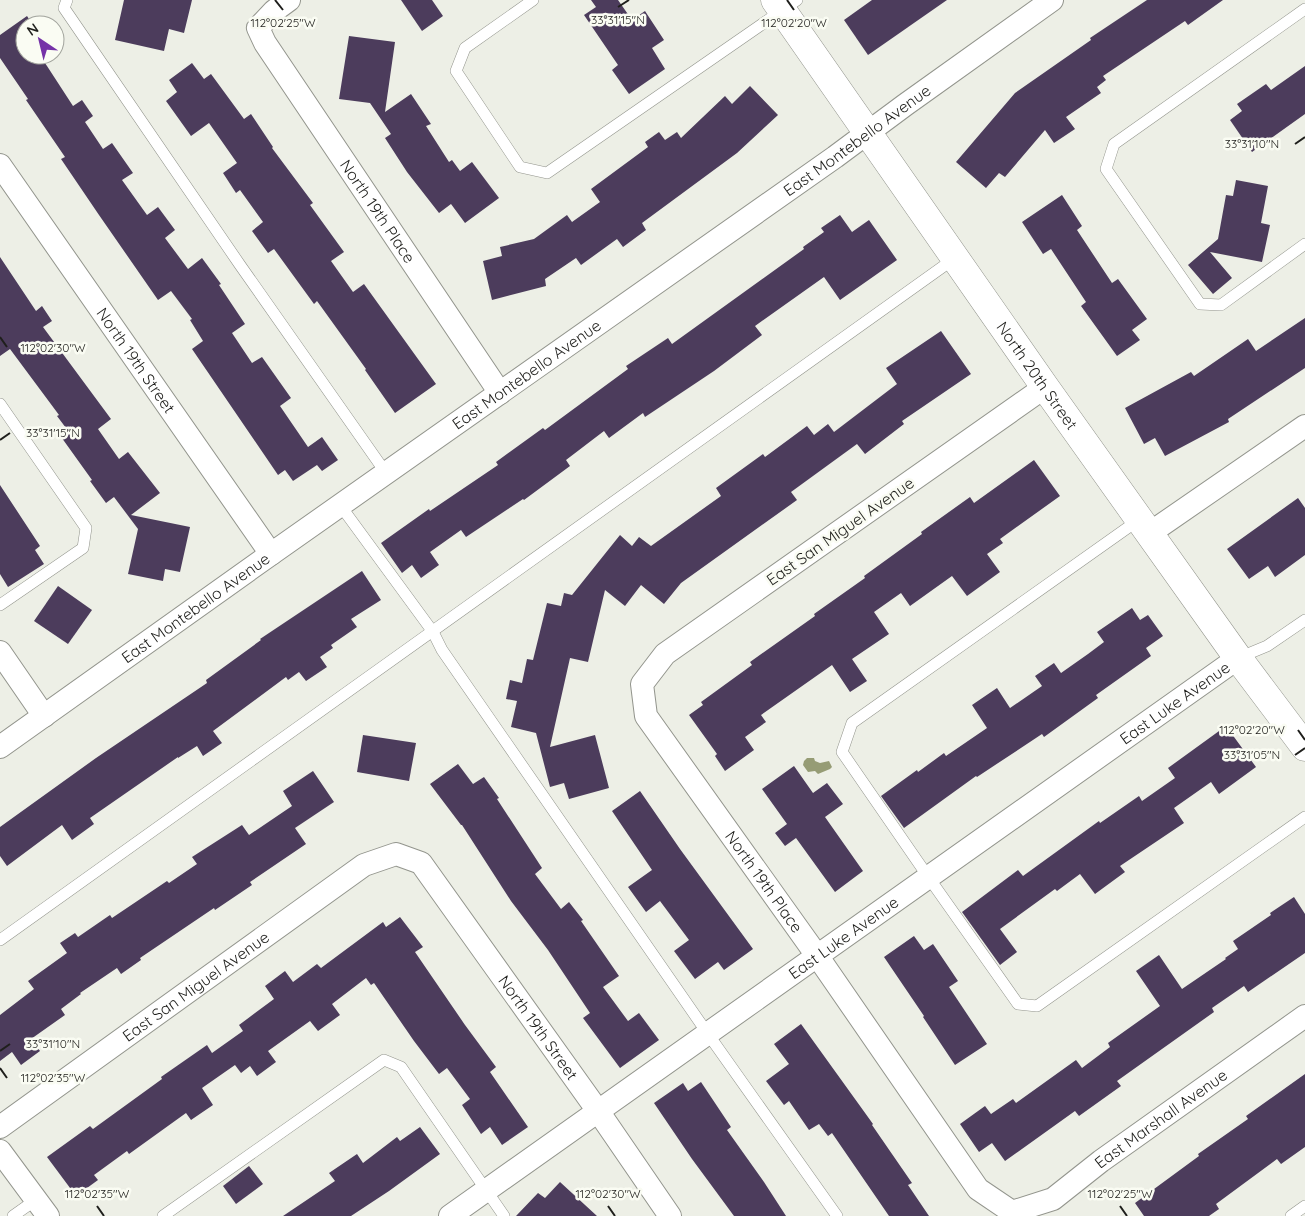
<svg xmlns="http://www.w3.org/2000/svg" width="1305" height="1216" viewBox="0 0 1305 1216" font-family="Quicksand,sans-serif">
<rect width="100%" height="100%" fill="#edefe6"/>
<path fill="#969c75" d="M807,758H814L815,761L820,763L829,761L832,767L830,769L818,774L815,771L808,772L803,765L804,761Z"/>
<g fill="#4c3c5c">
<path d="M124,0H192L184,33L169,29L164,51L115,40Z"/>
<path d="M401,0H432L443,16L422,31Z"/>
<path d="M591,0H618L632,20L645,11L664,40L652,48L665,69L629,94L612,70L618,65L584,15L596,7Z"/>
<path d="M872,0H947L868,55L844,20Z"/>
<path d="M1147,0H1223L1188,25L1185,21L1103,76L1106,80L1097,87L1101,93L1066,117L1075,129L1054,143L1045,130L1005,177L999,173L986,188L956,162L1015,93L1091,40L1090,38Z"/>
<path d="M27,16L33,25H25V55H41L40,56L47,66L73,106L82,100L93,116L85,122L103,149L112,143L133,173L122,180L147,215L158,207L175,230L165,238L188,269L202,258L221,284L219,285L245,324L232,333L252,363L262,357L291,398L280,406L308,447L322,437L338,460L322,471L317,465L293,481L285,470L278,475L192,349L203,341L190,320L192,319L171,291L158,300L99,215L61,159L65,157L26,100L28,99L0,58V35Z"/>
<path d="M349,36L395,42L385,112L411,94L431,124L426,126L449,162L452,160L460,171L472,162L499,198L465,223L451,204L439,213L407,172L385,138L391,134L370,103L339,99Z"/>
<path d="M192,63L204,79L211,74L244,119L251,114L273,147L272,148L313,203L310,205L344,252L331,261L353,292L364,284L436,384L395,413L365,370L366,369L317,301L314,304L274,249L268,253L252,231L263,222L240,190L236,193L223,173L237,163L209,123L191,136L166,101L177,92L169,80Z"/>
<path d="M1305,66V114L1252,152L1230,120L1242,111L1237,104L1266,84L1271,90Z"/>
<path d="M750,86L778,115L737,153L642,223L646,230L623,247L617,239L581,265L576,258L545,279L546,286L492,300L483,261L502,256L500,247L534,239L567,215L572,222L600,202L591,189L648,147L645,142L659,132L665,140L677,132L681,138L725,96L732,104Z"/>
<path d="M1236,180L1268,186L1261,223L1270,225L1262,262L1210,252L1232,278L1213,294L1188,265L1218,239L1226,195L1233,196Z"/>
<path d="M1062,195L1082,226L1077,230L1112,283L1118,279L1147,319L1132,330L1140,340L1117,356L1081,306L1086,302L1051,249L1043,254L1022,222Z"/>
<path d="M840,215L852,232L869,220L897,260L840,300L824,277L755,326L762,335L714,371L645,417L643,413L609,438L604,431L566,460L570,466L524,500L523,499L466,537L461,530L430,552L439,565L421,578L412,565L402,573L381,543L429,509L430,511L498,465L496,462L543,428L545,430L628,369L626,366L668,338L672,344L804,249L803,247L824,232L821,228Z"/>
<path d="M0,257L36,311L42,306L52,321L43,327L111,419L98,429L119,459L128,452L160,493L131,515L190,527L180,572L165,569L163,581L128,574L138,529L114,497L106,503L90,481L92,480L59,434L66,428L57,416L59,415L10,349L0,356Z"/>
<path d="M1305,318V368L1228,419L1229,422L1165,456L1155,438L1144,444L1125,408L1191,372L1194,376L1248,339L1256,351Z"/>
<path d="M941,331L971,374L902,421L904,424L865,454L857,444L791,492L797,500L681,583L664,604L641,585L625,606L605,590L588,662L570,658L550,747L595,735L609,788L569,799L564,783L550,787L536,733L511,727L517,701L506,699L510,680L522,683L527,659L533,660L547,603L561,606L564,593L572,595L620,535L632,546L639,537L651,546L721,496L716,488L763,454L765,457L807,426L814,435L828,424L834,432L897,384L886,368Z"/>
<path d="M1034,460L1060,496L1000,539L1003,543L987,554L1000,572L967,596L952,576L910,606L901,593L874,612L889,634L852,659L867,681L850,692L832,665L761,715L766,722L745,737L754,750L725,771L715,756L717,754L689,715L703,705L701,702L752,665L750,662L815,616L814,614L865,578L864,576L922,534L921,532L970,497L974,503Z"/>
<path d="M0,485L40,546L35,550L44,564L8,587L0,574Z"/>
<path d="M1298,498L1305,508V555L1275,577L1268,566L1249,579L1227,549Z"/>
<path d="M362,571L381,600L351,619L357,627L331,645L333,648L320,657L327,667L306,681L299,672L288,680L286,677L213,731L222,743L203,756L197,746L178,758V757L90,818L94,824L72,840L62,825L7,866L0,856V827L96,758L207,683L206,680L261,640L260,639Z"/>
<path d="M58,586L92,610L68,644L34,621Z"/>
<path d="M1132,608L1140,620L1148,615L1163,636L1146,648L1151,656L1096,695L1098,698L1044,737L1042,734L977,777L976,776L904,828L881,796L917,770L918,772L944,753L946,756L987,728L972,705L997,688L1010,708L1042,686L1035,676L1054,663L1061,673L1088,654L1104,642L1097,632Z"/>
<path d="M1226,726L1256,767L1219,794L1211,782L1174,808L1184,823L1120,866L1125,872L1095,894L1080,874L1057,891L1055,889L1000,929L1017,952L1000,965L962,912L1018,870L1023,876L1099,821L1100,823L1139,796L1142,801L1175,778L1168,768Z"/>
<path d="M363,735L416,743L409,781L357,772Z"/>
<path d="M458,764L473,784L484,777L499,798L497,799L542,868L535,874L561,909L569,902L583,920L581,921L619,976L603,987L628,1021L639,1013L659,1040L620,1068L583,1018L590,1013L548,950L511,901L462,825H461L430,784Z"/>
<path d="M794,766L813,793L827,783L843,804L825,817L863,871L835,892L796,838L785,846L775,833L787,824L762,789Z"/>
<path d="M313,771L334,802L295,828L306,844L250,882L252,885L215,910L214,908L140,958L141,960L121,974L117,968L80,993L81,994L61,1009L65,1015L31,1039L40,1051L21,1065L12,1052L0,1061V1015L34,989L28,981L67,953L60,943L75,933L78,937L110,915L112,918L167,881L169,883L197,864L192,857L242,825L249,835L292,806L283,791Z"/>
<path d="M640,791L680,849L753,949L724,970L718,962L695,979L674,951L689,940L660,901L646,912L628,887L652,870L612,811Z"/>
<path d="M1294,897L1305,914V953L1248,992L1244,986L1212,1008L1214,1012L1117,1081L1121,1086L1079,1116L1075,1111L1005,1161L992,1143L979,1152L960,1124L985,1106L991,1114L1013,1099L1016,1103L1076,1060L1082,1068L1110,1047L1108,1043L1160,1006L1136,971L1159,955L1182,989L1226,959L1225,958L1238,949L1233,941L1271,915L1270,913Z"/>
<path d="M400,917L423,947L415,952L465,1025L496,1067L490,1072L528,1127L502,1145L490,1127L481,1134L462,1105L470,1099L447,1068L439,1074L414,1041L374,983L371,985L366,978L332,1004L340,1015L318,1031L310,1021L268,1051L276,1062L257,1076L250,1066L241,1073L235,1065L202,1088L213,1105L191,1120L186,1113L129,1154L127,1151L94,1175L98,1180L76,1196L47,1157L90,1126L93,1129L162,1079L161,1077L207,1045L212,1053L243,1031L239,1025L274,999L265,986L285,971L293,982L317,964L321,968L383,922L386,927Z"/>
<path d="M914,936L924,950L933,944L958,981L949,987L987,1044L955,1065L923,1017L924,1016L884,957Z"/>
<path d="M801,1024L873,1124L872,1125L912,1183L908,1185L929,1216H889L832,1133L828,1136L819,1124L809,1130L789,1101L784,1105L766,1081L789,1064L774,1044Z"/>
<path d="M1305,1074V1147L1281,1164L1277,1159L1216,1204L1219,1209L1209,1216H1144L1135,1203L1199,1156L1198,1154L1248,1119L1246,1116Z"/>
<path d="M701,1082L731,1127L727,1130L764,1182L786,1216H734L692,1159L654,1103L683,1083L688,1091Z"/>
<path d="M420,1127L440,1154L389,1191L351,1216H283L335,1181L329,1173L357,1154L363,1163L397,1137L400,1141Z"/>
<path d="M249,1166L263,1184L236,1204L223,1186Z"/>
<path d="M560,1182L597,1216H516L538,1193L545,1198Z"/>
</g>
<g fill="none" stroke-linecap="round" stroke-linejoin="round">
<defs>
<g id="service">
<path d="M67,0L64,8L240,265L386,473"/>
<path d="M533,0L465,48L456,71L520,167L547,173L797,0"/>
<path d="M1305,9L1114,144L1106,169L1200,304L1221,305L1305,244"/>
<path d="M0,404L86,528L83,548L0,605"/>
<path d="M340,505L433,632L442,650L708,1034L837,1216"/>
<path d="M1140,519L852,723L842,752L929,878L1018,1004L1037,1006L1305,817"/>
<path d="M1238,658L1267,646L1305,620"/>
<path d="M0,940L955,258"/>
<path d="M13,1216L37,1199"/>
<path d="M163,1216L384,1060L401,1067L504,1216"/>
<path d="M1291,1216L1305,1206"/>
</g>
<g id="minor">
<path id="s1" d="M289,0L274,11L258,28L265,43L500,393"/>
<path id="s2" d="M0,165L271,554"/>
<path id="s3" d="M1045,387L665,654L642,684L646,716L818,957L978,1189L1012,1212L1053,1199L1101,1161L1305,1016"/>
<path d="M1150,533L1305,426"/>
<path d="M0,652L44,716"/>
<path id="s4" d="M0,747L271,554L835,157L905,105L1052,0"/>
<path id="s5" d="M0,1127L364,865L396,854L421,863L598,1111L670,1216"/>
<path d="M0,1151L48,1216"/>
<path id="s6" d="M450,1216L1238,658"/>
</g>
<g id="tertiary">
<path id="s7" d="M775,0L1045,387L1238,658L1305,747"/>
</g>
</defs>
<use href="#service" stroke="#93958d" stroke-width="12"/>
<use href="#minor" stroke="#93958d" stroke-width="24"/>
<use href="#tertiary" stroke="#93958d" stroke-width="29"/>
<use href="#service" stroke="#fff" stroke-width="11"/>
<use href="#minor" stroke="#fff" stroke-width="22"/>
<use href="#tertiary" stroke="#fff" stroke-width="28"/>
</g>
<path fill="none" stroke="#1f1f1c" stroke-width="2" d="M275,0L283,10M787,0L794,10M618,7L629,0M1295,144L1305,137M0,337L7,347M0,440L10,433M1298,730L1305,740M1295,755L1305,748M0,1051L10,1044M0,1068L7,1078M97,1206L104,1216M608,1206L615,1216M1120,1206L1127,1216"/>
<g text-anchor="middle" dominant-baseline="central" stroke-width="5" stroke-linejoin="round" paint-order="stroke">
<g font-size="16" fill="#1f1f1c" stroke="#fafcf3">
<text stroke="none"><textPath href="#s4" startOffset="1050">East Montebello Avenue</textPath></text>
<text stroke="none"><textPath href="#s1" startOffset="261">North 19th Place</textPath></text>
<text stroke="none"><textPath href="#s2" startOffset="238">North 19th Street</textPath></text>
<text stroke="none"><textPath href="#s4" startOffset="645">East Montebello Avenue</textPath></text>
<text stroke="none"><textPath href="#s7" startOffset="458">North 20th Street</textPath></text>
<text transform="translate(840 531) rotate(-35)">East San Miguel Avenue</text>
<text stroke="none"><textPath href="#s4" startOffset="240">East Montebello Avenue</textPath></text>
<text stroke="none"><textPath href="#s6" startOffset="888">East Luke Avenue</textPath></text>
<text stroke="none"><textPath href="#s3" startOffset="738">North 19th Place</textPath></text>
<text stroke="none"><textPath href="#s6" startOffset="482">East Luke Avenue</textPath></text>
<text stroke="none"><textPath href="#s5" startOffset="241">East San Miguel Avenue</textPath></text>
<text stroke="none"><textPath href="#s5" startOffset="711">North 19th Street</textPath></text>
<text stroke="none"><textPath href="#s3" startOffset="1331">East Marshall Avenue</textPath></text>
</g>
</g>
<g font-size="12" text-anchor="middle" fill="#1f1f1c" stroke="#fafcf3" stroke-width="5" stroke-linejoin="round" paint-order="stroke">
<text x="618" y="24">33°31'15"N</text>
<text x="283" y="27">112°02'25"W</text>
<text x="794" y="27">112°02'20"W</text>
<text x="1252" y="148">33°31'10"N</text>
<text x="53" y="352">112°02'30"W</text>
<text x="53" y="437">33°31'15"N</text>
<text x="1252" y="734">112°02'20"W</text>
<text x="1252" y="759">33°31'05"N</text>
<text x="53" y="1048">33°31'10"N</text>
<text x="53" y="1082">112°02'35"W</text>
<text x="97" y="1198">112°02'35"W</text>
<text x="608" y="1198">112°02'30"W</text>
<text x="1120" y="1198">112°02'25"W</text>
</g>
<g transform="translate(40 40) rotate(325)"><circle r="24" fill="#fafcf3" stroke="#a2a49d"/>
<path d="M0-4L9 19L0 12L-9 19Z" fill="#7532a7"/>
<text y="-8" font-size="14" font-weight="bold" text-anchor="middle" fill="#1f1f1c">N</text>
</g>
</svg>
